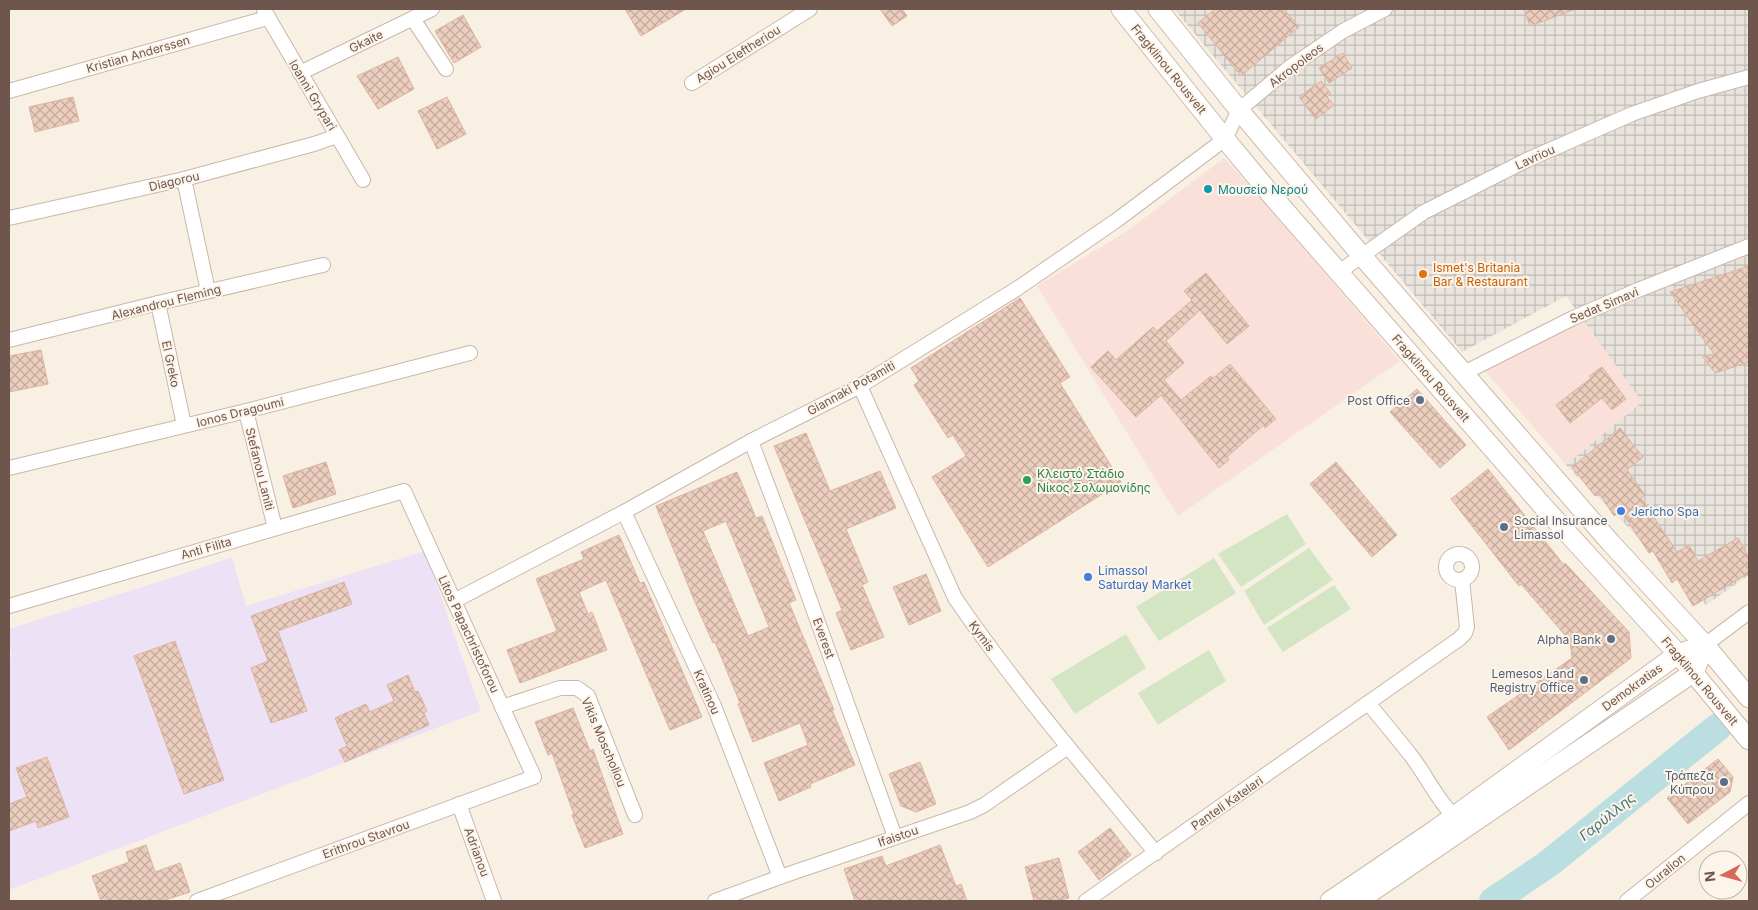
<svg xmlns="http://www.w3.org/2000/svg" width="1758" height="910" viewBox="0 0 1758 910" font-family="Inter,sans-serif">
<defs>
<pattern id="industrial-grid" width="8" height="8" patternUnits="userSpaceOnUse" patternTransform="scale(1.25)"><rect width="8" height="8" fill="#e9e3de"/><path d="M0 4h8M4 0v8" fill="none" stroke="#c1bbb6"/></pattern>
<pattern id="building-cross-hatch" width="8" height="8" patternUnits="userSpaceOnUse" patternTransform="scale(1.25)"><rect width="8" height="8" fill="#eccebf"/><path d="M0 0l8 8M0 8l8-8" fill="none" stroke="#c3aa9d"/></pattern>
</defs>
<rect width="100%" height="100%" fill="#f9f0e4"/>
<g fill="#f9e0d9">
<path d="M1224,158L1264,202L1400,361L1178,516L1037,286L1127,231Z"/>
<path d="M1584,321L1642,402L1566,465L1485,371Z"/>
</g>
<path fill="url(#industrial-grid)" d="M1174,9H1749V575L1706,605L1566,465L1642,402L1566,296L1462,352Z"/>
<path fill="#ede1f6" d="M425,551L481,711L9,890V658L12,656L9,644V629L183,574L232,557L246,606Z"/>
<g fill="#d4e5c4">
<path d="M1287,514L1306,544L1241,587L1218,554Z"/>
<path d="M1309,548L1333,580L1264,625L1244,591Z"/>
<path d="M1214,558L1236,593L1159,641L1136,607Z"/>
<path d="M1334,585L1351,609L1283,652L1267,628Z"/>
<path d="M1126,634L1146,668L1075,714L1051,679Z"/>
<path d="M1209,650L1226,681L1158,725L1138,693Z"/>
</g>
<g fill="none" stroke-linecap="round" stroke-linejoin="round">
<path stroke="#bbdee1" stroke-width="28" d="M1493,901L1548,864L1718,727"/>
</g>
<g fill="url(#building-cross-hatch)" stroke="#ddb4a1" fill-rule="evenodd">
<path d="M625,9H686L641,36Z"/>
<path d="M880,9H902L907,16L892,26Z"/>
<path d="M1215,9H1284L1299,27L1241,76L1198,23Z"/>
<path d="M1524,9H1573V10L1530,26Z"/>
<path d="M463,15L481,47L454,63L435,31Z"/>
<path d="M1343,53L1352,68L1329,83L1319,68Z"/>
<path d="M398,57L414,89L378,109L357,76Z"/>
<path d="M1321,81L1331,94L1327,97L1334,105L1316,119L1299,97Z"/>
<path d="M73,97L79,121L35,132L29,107Z"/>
<path d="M447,97L466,134L437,149L418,111Z"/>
<path d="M1749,266V362L1715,373L1703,357L1714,354L1670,292Z"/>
<path d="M1206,273L1249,326L1227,344L1200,310L1166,341L1184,363L1164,380L1181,400L1211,376L1213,378L1230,364L1276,419L1265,428L1264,425L1245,441L1227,457L1229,460L1219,468L1161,395L1136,417L1091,367L1108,351L1116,360L1153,327L1157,331L1192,300L1184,291Z"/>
<path d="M1020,298L1070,377L1060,383L1121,482L988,567L932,477L966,456L953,435L948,438L914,385L919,381L911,368Z"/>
<path d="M41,350L48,384L9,392V356Z"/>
<path d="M1602,367L1626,399L1612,410L1602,398L1570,423L1556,405L1591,378L1589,376Z"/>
<path d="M1417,389L1466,445L1440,468L1390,412Z"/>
<path d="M1620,428L1643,457L1627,470L1645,495L1641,498L1677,552L1689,545L1698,561L1738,538L1749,558V573L1693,606L1677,579L1672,583L1653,551L1649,553L1621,511L1614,516L1599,493L1595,496L1572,467Z"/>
<path d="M806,433L830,491L880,471L896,508L846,529L868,582L862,585L884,637L851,650L836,613L842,610L774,446Z"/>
<path d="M326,462L336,494L293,508L283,476Z"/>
<path d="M1336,462L1397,535L1372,557L1310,484Z"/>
<path d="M1488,469L1564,565L1565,563L1629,632L1631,658L1509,750L1487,717L1572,658L1570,641L1521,584L1519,586L1451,499Z"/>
<path d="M737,472L756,518L762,516L796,600L789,603L834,710H832L855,765L810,784L811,787L779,801L764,763L808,745L800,723L753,742L738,704L740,703L715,642L713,643L692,595L656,506ZM726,521L769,627L748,636L703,531Z"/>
<path d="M619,535L640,583L644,582L702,717L670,730L606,580L579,592L588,614L592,612L607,650L520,683L507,650L557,631L536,579L584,559L581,552Z"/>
<path d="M926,574L941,611L909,625L893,587Z"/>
<path d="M344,582L352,604L278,631L307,711L271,723L251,668L268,661L251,616Z"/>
<path d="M175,641L224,780L184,794L134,656Z"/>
<path d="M408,675L415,692L418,691L427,711L424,713L429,725L345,762L339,750L347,746L335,718L366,704L370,712L394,701L387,685Z"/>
<path d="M573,708L590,751L593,749L623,834L585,848L572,815H574L552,753L548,755L535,722Z"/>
<path d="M47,757L69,817L38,828L36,821L9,831V804L27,797L16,768Z"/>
<path d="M1718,759L1733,777L1730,792L1688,824L1667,798Z"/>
<path d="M920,762L936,804L916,812L901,806L889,774Z"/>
<path d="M1110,828L1131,855L1099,880L1078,852Z"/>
<path d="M146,845L155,872L180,863L190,892L162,901H101L92,876L129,862L126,852Z"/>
<path d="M940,845L956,886L961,884L967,901H855L844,869L882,856L886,866Z"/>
<path d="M1059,858L1069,898L1055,901H1034L1025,867Z"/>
</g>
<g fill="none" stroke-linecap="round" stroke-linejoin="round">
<defs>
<g id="street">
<path d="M264,10L363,180"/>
<path d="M413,19L446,69"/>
<path d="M300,73L432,9"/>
<path d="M692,83L810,9"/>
<path d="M9,91L267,18"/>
<path d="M184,179L208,291"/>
<path d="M9,218L184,179L314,144L337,136"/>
<path d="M1339,272L1424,212L1527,160L1632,114L1698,91L1749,77"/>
<path d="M158,303L184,425"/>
<path d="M9,340L158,303L323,265"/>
<path d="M1464,373L1573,318L1638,290L1749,246"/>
<path d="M860,386L955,598C1016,687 1087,770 1156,853"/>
<path d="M246,411L275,528"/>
<path d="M751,441L796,561L895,837"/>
<path d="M9,468L246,411L470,353"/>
<path d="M624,512L714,706L780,877"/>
<circle cx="1459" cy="567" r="13"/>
<path d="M454,601L624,512L751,441L860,386L1018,288L1117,220L1225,139L1239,110L1290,67L1343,31L1385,9"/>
<path d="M9,606L404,491L534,777L197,901"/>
<path d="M1705,645L1749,612"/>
<path d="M1368,703C1383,721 1398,739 1412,757C1428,778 1440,806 1461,822"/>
<path d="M502,707L560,688H577L588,696L635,815"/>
<path d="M459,804L494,901"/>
<path d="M715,901L780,877L970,812L984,805L1068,747"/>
<path d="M1086,901L1459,639L1465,633L1467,627L1462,580"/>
<path d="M1627,901L1749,803"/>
</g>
<g id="secondary">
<path d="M1121,9L1225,139L1273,197L1541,504L1678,654L1749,740"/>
<path d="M1158,9L1239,110L1362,256L1610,542L1705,645L1749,698"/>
<path d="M1330,901L1435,830L1678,654L1690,650"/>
<path d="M1358,901L1694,672L1699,660"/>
</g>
</defs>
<use href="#street" stroke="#c9b7ac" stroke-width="16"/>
<use href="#secondary" stroke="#ceb9ac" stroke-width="21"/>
<use href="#street" stroke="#fff" stroke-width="14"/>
<use href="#secondary" stroke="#fff" stroke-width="19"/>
</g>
<circle fill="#0f9aa8" stroke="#fdf4ea" stroke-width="2" cx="1208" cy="189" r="5"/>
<circle fill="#e8710a" stroke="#fdf4ea" stroke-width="2" cx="1423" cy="274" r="5"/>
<g fill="#5c6f8a" stroke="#fdf4ea" stroke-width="2">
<circle cx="1420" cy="400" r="5"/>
<circle cx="1504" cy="527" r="5"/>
<circle cx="1611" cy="639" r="5"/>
<circle cx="1584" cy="680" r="5"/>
<circle cx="1724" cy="782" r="5"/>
</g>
<circle fill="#2e9e5b" stroke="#fdf4ea" stroke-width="2" cx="1027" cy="480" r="5"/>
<g fill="#3f7fe0" stroke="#fdf4ea" stroke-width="2">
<circle cx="1621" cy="511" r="5"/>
<circle cx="1088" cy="577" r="5"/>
</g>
<g text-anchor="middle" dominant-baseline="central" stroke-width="4" stroke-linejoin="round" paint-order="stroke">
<g font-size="12" fill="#6f564d" stroke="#fdf4ea">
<text transform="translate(366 41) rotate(-26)">Gkaite</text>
<text transform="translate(138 54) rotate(-16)">Kristian Anderssen</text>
<text transform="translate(738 54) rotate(-32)">Agiou Eleftheriou</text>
<text transform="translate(1296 65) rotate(-37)">Akropoleos</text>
<text transform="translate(1169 69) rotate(51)">Fragklinou Rousvelt</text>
<text transform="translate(313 95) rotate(59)">Ioanni Grypari</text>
<text transform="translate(1535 157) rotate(-25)">Lavriou</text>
<text transform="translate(174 181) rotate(-13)">Diagorou</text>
<text transform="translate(166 302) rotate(-14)">Alexandrou Fleming</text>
<text transform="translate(1604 305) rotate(-23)">Sedat Simavi</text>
<text transform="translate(171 364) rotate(78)">El Greko</text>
<text transform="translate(1431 378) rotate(49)">Fragklinou Rousvelt</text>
<text transform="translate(851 388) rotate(-29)">Giannaki Potamiti</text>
<text transform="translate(240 412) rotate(-14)">Ionos Dragoumi</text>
<text transform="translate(260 469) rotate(76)">Stefanou Laniti</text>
<text transform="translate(206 548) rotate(-16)">Anti Filita</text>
<text transform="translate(469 634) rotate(65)">Litos Papachristoforou</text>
<text transform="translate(982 636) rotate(53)">Kymis</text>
<text transform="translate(824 638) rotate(70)">Everest</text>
<text transform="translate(1700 681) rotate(50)">Fragklinou Rousvelt</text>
<text transform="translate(1632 687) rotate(-36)">Demokratias</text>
<text transform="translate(707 692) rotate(66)">Kratinou</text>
<text transform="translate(604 742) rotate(67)">Vikis Moscholiou</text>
<text transform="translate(1227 803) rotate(-35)">Panteli Katelari</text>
<text transform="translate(898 836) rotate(-19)">Ifaistou</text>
<text transform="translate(366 839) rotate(-20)">Erithrou Stavrou</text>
<text transform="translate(477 852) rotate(70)">Adrianou</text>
<text transform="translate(1665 871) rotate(-39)">Ouralion</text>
</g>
<g font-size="12" fill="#0d838f" stroke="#fdf4ea" text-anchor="start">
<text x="1218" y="189">Μουσείο Νερού</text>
</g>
<g font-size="12" fill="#c56008" stroke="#fdf4ea" text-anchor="start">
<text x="1433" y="267">Ismet's Britania<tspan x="1433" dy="14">Bar &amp; Restaurant</tspan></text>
</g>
<g font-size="12" fill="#4e5e75" stroke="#fdf4ea" text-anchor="end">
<text x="1410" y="400">Post Office</text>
<text x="1514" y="520" text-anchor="start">Social Insurance<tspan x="1514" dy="14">Limassol</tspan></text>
<text x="1601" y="639">Alpha Bank</text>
<text x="1574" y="673">Lemesos Land<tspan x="1574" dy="14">Registry Office</tspan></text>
<text x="1714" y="775">Τράπεζα<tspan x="1714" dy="14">Κύπρου</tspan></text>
</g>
<g font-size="12" fill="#27864d" stroke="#fdf4ea" text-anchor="start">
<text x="1037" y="473">Κλειστό Στάδιο<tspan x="1037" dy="14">Νίκος Σολωμονίδης</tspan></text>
</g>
<g font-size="12" fill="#366cbe" stroke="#fdf4ea" text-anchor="start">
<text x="1631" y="511">Jericho Spa</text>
<text x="1098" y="570">Limassol<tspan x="1098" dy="14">Saturday Market</tspan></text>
</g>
<g font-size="14" font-style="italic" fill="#46747a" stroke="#fdf4ea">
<text transform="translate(1607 816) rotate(-39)">Γαρύλλης</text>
</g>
</g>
<rect width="1758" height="910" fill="none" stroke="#6f564d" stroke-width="20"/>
<g transform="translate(1723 875) rotate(264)"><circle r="24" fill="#fdf4ea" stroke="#c4b5ab"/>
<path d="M0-4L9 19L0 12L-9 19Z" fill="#d76a56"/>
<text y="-8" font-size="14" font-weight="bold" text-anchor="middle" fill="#6f564d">N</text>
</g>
</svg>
